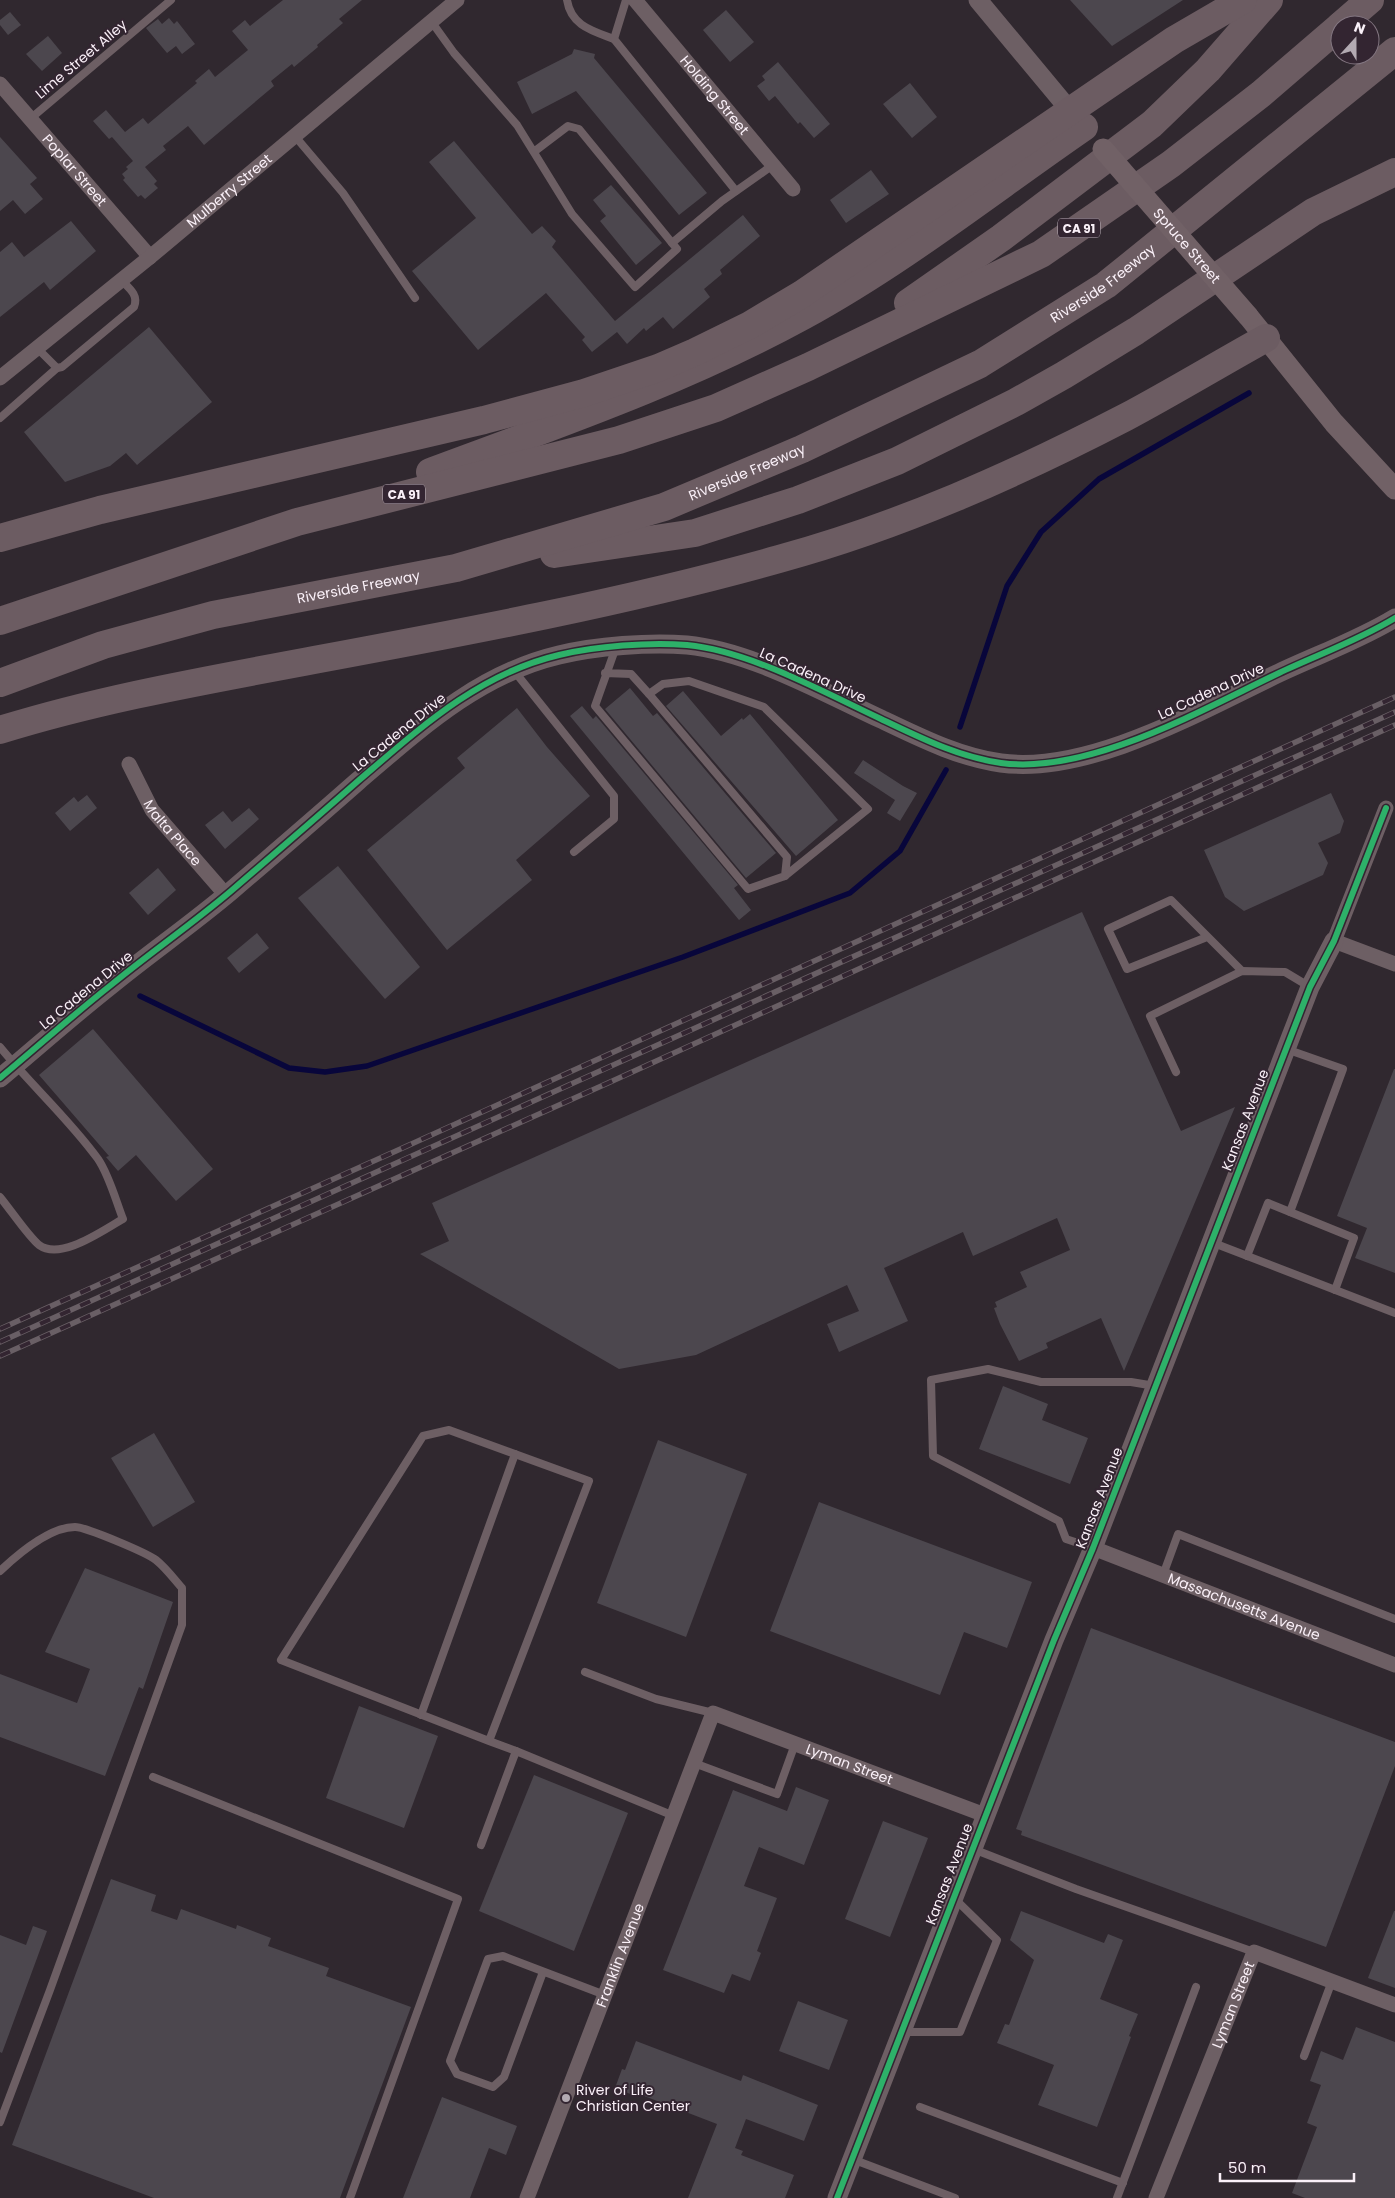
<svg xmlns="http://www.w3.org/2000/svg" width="1395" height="2198" viewBox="0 0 1395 2198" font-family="Poppins,sans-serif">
<rect width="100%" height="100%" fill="#30282f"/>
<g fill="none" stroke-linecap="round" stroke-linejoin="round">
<g stroke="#08063b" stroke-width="5.5">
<path d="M960,727L1007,586L1041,532L1099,479L1249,393"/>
<path d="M140,996L289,1068L325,1072L367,1066L683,957L850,893L900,851L946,770"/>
</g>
</g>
<g fill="#4c474e">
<path d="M283,0H362L339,19L343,23L317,45L318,47L294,67L292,64L271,81L274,86L204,145L188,126L163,146L166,150L145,167L157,181L154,184L158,188L145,199L141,195L138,197L123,180L125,178L122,174L128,169L126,167L133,161L112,137L109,139L93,121L106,110L125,132L143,118L148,124L197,83L195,81L209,69L215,77L248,50L232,31L245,20L250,26Z"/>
<path d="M1070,0H1183L1112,46Z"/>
<path d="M726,10L754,42L730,62L703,30Z"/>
<path d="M10,12L21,25L8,35L0,25V20Z"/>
<path d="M169,18L174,24L177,21L195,44L182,54L176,46L167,53L146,28L158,19L162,24Z"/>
<path d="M48,36L62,53L42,71L26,54Z"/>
<path d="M574,49L595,54L594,58L707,193L679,215L576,91L532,114L517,82L572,54Z"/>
<path d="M778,62L830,124L814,138L800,122L798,124L775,96L769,101L757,86L765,80L762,76Z"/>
<path d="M910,83L937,117L912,138L883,104Z"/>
<path d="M0,137L37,178L30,184L43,199L25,214L13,200L0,211Z"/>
<path d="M454,141L532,234L542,226L556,241L552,247L615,321L743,215L760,236L720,270L722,274L704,289L710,297L673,329L663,317L646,331L644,328L627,344L617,332L592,352L582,340L585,337L546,293L478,350L412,271L476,218L429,162Z"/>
<path d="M871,170L889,194L846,223L830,200Z"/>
<path d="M611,185L662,243L636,265L600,221L606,216L593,200Z"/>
<path d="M71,221L96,251L50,290L44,282L0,317V252L12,242L24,257Z"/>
<path d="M149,327L212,402L137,465L126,453L110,466L65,482L24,432Z"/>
<path d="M630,688L653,716L657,713L776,853L746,878L605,709Z"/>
<path d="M683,691L721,736L742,718L743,720L750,714L838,820L796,856L666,706Z"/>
<path d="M582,706L593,719L596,716L738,885L734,888L751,910L739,920L570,716Z"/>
<path d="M517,708L547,747L590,796L516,860L532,880L447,950L367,850L465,768L457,758Z"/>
<path d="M863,760L903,786L917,793L900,821L887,813L895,800L854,773Z"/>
<path d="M1331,793L1344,821L1340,833L1318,843L1328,863L1323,875L1244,911L1225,897L1204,850Z"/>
<path d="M87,795L97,808L70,831L55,813L74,797L78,802Z"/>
<path d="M249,808L259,819L225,849L205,825L223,811L232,822Z"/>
<path d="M338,866L420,967L385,999L298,898Z"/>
<path d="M158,868L176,890L148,915L129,893Z"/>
<path d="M1082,912L1181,1131L1235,1107L1124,1371L1101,1318L1046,1343L1048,1348L1019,1361L1000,1324L994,1308L997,1307L995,1302L1027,1287L1020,1272L1070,1250L1057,1218L973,1256L963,1232L884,1268L908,1321L839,1352L827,1324L859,1311L847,1285L696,1355L619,1369L420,1254L449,1241L432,1203Z"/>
<path d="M257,933L269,948L239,973L227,958Z"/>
<path d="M93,1029L213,1169L176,1201L136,1155L118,1171L106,1157L109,1156L39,1075Z"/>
<path d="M1394,1069H1395V1273L1355,1258L1367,1228L1337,1216Z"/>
<path d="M1003,1386L1048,1404L1042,1420L1088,1438L1070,1484L979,1449Z"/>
<path d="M154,1433L195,1502L153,1527L111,1458Z"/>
<path d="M658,1440L747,1474L686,1637L597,1603Z"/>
<path d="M819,1502L1032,1582L1007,1648L964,1632L940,1695L770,1631Z"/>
<path d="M85,1568L173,1602L143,1689L139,1687L105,1776L0,1737V1674L77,1703L90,1669L45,1652Z"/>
<path d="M1091,1628L1395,1742V1766L1326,1947L1021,1835L1022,1831L1016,1829Z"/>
<path d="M359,1706L438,1736L404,1828L326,1798Z"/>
<path d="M534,1775L628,1813L574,1951L479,1911Z"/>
<path d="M796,1787L829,1800L804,1865L759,1847L744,1886L777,1898L757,1951L761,1953L750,1981L732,1974L724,1993L663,1970L733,1790L787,1811Z"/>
<path d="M883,1821L928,1838L890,1937L845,1919Z"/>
<path d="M111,1879L156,1895L151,1911L177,1920L181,1909L236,1929L237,1925L271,1938L268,1946L329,1968L326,1976L411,2007L340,2198H154L12,2145Z"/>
<path d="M1021,1911L1104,1943L1108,1934L1123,1940L1100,1999L1138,2014L1129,2036L1131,2037L1097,2127L1038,2105L1054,2065L997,2043L1005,2024L1009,2025L1034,1960L1010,1940Z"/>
<path d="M1394,1911H1395V1988L1368,1978Z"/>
<path d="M33,1926L47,1931L2,2053L0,2052V1935L26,1945Z"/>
<path d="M798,2001L848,2020L829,2070L779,2051Z"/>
<path d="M1356,2027L1395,2042V2198H1305L1292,2193L1317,2127L1307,2123L1321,2085L1310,2081L1321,2051L1343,2060Z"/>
<path d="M636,2041L741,2081L743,2075L818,2105L804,2141L746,2119L735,2148L743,2151L741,2155L794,2175L785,2198H688L717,2124L639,2094L638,2097L615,2088L622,2069L625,2070Z"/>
<path d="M442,2097L517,2126L506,2155L489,2148L470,2198H403Z"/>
</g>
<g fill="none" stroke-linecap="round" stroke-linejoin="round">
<g stroke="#6d5f64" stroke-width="8">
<path d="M567,0C571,26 593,31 614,39"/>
<path d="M626,0L614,39L736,191"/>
<path d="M431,21L454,53L517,125L572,214L635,287L677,249L579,129L568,126L535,151"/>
<path d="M30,119L171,0"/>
<path d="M294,135L343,193L415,298"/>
<path d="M672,243L722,201L773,165"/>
<path d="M37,348L57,368L62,367L134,307C139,295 129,288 121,280"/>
<path d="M0,418L57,368"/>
<path d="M515,672L614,796V819L574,852"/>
<path d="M605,673L631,674L649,694L787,857L785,876L748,889L595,706L616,647"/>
<path d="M649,694L663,684L689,681L764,707L868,809L785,876"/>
<path d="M1207,937L1127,969L1108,929L1171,900L1242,971"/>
<path d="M0,1047C31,1085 69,1119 98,1159C109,1175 116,1201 123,1219C103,1230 61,1261 39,1245C28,1236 10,1209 0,1197"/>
<path d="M1286,1049L1343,1069L1290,1212"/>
<path d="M1176,1072L1150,1016L1242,971L1285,972L1310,987"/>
<path d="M1211,1242L1395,1313"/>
<path d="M1247,1256L1268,1203L1354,1238L1335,1290"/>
<path d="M1093,1548L1066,1539L1059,1521L933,1456L931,1380L988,1369L1041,1382H1131L1155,1386"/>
<path d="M0,1571C17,1555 50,1527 75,1527C86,1527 147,1553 156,1560C166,1568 174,1579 182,1588V1625L50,1990L0,2122"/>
<path d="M1163,1575L1178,1534L1395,1619"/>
<path d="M585,1672L656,1699L713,1713"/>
<path d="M421,1715L515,1454"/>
<path d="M489,1741L589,1481L449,1430L423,1436L281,1660L489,1741L516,1751"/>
<path d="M694,1763L777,1794L795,1744"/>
<path d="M153,1777L458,1899L350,2198"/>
<path d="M481,1845L516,1751L674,1816"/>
<path d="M973,1849L1076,1889L1254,1952"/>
<path d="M543,1972L504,2077L493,2087L457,2074L450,2061L488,1959L503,1956L605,1995"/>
<path d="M904,2032H960L997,1940L954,1898"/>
<path d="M1304,2056L1332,1981"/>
<path d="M920,2107L1123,2183"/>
<path d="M852,2159L955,2198"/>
<path d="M1117,2198L1196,1987"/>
</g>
<g stroke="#6d5f64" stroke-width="15">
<path id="s1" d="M635,0L793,189"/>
<path id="s2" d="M0,84L150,257"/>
<path id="s3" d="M0,378L150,257L457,0"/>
<path id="s4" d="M129,764L152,810L226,895"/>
<path d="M1386,808L1334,941L1395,964"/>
<path id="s5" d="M1093,1548L1395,1665"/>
<path id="s6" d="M527,2198L713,1713L985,1815"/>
<path id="s7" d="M1156,2198L1254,1952L1395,2005"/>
</g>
<g stroke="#6d5f64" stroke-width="19">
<path d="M978,0L1077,119"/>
<path d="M0,1078C37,1047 73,1015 111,985C150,953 192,924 231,891C273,855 316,818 358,781C419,729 478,674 559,655C596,646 649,642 687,645C750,651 823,692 881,719C919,737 958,757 1001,763C1089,775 1201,710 1279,673C1317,655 1359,640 1395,618"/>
<path d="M837,2198L1054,1640L1093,1548L1310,987L1334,941"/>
</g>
<path stroke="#716166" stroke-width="21" d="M1248,316L1334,423L1395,489"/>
<g stroke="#6c5c62" stroke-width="28">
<path d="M1341,25L1370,0"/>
<path d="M908,303L1001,238L1152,124L1208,70L1269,0"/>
<path d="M430,472C556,425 684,381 803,316C902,262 991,191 1084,127"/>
<path d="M554,554L695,533L798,500L897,461L1016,402L1064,375L1136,331L1313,212L1395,172"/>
<path d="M0,621L297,522L619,440L716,408L808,367L1041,254L1171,164L1261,94L1340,26"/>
<path id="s8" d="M0,683L103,645L213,615L456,568L664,507L802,449L980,364L1106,285L1395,51"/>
<path d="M0,730C103,698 209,680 314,660C470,631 626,602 779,559C900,526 1014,475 1126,417C1173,392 1219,364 1266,338"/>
</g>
<defs>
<g id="rail">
<path d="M0,1329L396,1151L1395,697"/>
<path d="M0,1342L1395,712"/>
<path d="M0,1356L608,1083L1395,725"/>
</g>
</defs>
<use href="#rail" stroke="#695f65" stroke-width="5.5"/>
<use href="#rail" stroke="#332531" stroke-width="4" stroke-dasharray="11" stroke-linecap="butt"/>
<path stroke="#716166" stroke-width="21" id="s9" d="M1103,149L1248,316"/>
<path stroke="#6c5c62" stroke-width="28" d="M0,538L100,510L484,420L584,393L658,368L695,352L750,325L802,294L1174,40L1243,0"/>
<defs>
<g id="cycleway">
<path d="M0,1078C37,1047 73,1015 111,985C150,953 192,924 231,891C273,855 316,818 358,781C419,729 478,674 559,655C596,646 649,642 687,645C750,651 823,692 881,719C919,737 958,757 1001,763C1089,775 1201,710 1279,673C1317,655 1359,640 1395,618"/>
<path d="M837,2198L1054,1640L1093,1548L1310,987L1334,941L1386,808"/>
</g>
</defs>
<use href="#cycleway" stroke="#332531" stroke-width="9"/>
<use href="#cycleway" stroke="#2db169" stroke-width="6"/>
</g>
<circle fill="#b3aab2" stroke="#332531" stroke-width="2" cx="566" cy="2098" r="5"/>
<g text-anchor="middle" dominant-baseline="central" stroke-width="4" stroke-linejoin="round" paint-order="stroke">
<g fill="#332531" stroke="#beb3bc" stroke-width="1">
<rect x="1058" y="218.5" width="42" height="19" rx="4"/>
<rect x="383" y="484.5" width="42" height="19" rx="4"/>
</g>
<g font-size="12" font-weight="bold" fill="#faf0f8">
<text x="1079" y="228">CA 91</text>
<text x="404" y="494">CA 91</text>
</g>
<g font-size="14" fill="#faf0f8" stroke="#332531">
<text transform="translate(81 59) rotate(-40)">Lime Street Alley</text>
<text stroke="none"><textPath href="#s1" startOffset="124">Holding Street</textPath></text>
<text stroke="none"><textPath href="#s2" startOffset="114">Poplar Street</textPath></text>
<text stroke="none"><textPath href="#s3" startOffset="296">Mulberry Street</textPath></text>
<text stroke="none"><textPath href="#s9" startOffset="128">Spruce Street</textPath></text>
<text stroke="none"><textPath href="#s8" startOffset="1182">Riverside Freeway</textPath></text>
<text stroke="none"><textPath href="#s8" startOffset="778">Riverside Freeway</textPath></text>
<text stroke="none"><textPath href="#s8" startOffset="372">Riverside Freeway</textPath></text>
<text transform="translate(813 675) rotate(24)">La Cadena Drive</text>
<text transform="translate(1211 691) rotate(-25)">La Cadena Drive</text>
<text transform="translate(399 732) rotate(-39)">La Cadena Drive</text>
<text stroke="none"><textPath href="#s4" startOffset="82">Malta Place</textPath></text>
<text transform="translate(86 990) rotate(-39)">La Cadena Drive</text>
<text transform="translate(1245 1120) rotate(-69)">Kansas Avenue</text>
<text transform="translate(1099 1498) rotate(-69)">Kansas Avenue</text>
<text stroke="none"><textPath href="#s5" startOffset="162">Massachusetts Avenue</textPath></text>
<text stroke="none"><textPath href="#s6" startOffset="665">Lyman Street</textPath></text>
<text transform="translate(949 1874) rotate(-69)">Kansas Avenue</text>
<text stroke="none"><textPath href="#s6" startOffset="260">Franklin Avenue</textPath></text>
<text stroke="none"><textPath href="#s7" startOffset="208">Lyman Street</textPath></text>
</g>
<g font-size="14" fill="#faf0f8" stroke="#332531" text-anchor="start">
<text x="576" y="2090">River of Life<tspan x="576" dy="16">Christian Center</tspan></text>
</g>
</g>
<g transform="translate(1355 40) rotate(21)"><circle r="24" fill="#332531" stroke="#837681"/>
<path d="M0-4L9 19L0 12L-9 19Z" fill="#b3aab2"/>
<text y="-8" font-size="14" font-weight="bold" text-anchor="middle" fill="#faf0f8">N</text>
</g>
<path d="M1220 2173v8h134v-8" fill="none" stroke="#faf0f8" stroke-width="2.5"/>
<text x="1228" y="2173" font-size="15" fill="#faf0f8" stroke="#332531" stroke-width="4" paint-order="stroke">50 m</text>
</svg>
